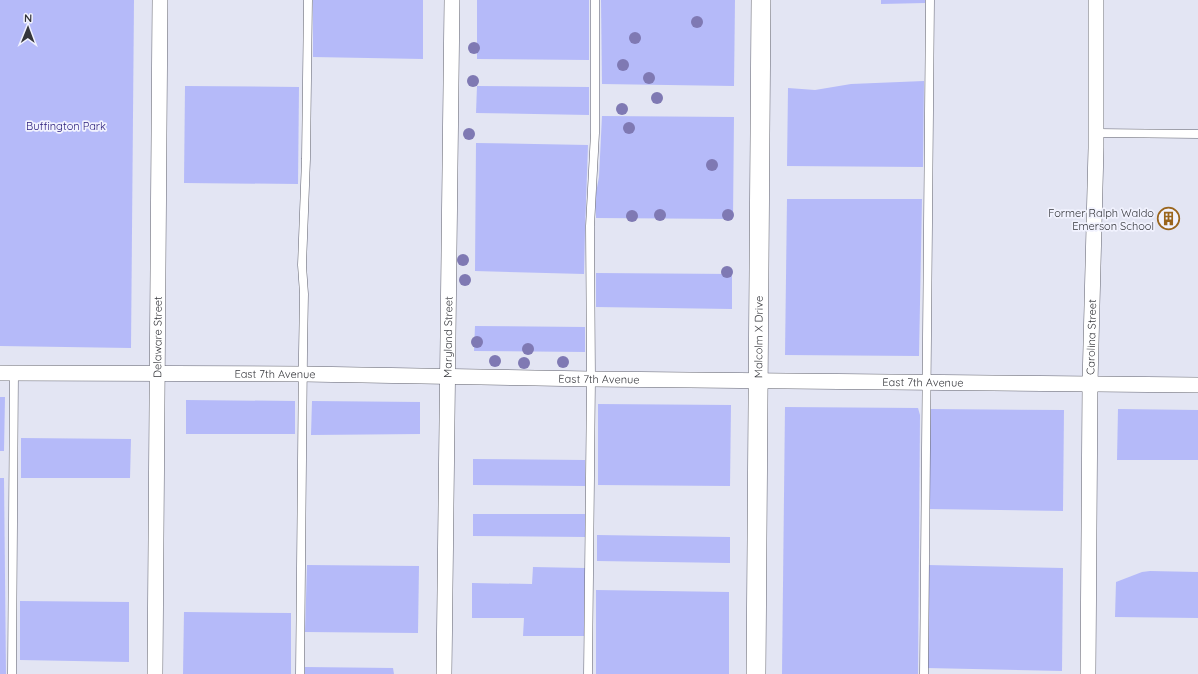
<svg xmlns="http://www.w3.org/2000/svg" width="1198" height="674" viewBox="0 0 1198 674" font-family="Quicksand,sans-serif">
<rect width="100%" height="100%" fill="#e3e5f3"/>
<g fill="#b5baf9">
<path d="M0,0H134L131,348L0,346Z"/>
<path d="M313,0H423V59L313,57Z"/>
<path d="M477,0H589V60L477,59Z"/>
<path d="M601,0H735L734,86L602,84Z"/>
<path d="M881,0H925V3L881,4Z"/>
<path d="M924,81L923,167L787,166L788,88L815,90L851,84Z"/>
<path d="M185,86L299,87L298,184L184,183Z"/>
<path d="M477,86L589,87V115L476,113Z"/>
<path d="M602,116L734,117L733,219L596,218L595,198L599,177Z"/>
<path d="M476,143L588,145L585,230L584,274L475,271Z"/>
<path d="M787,199H922L919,356L785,355Z"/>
<path d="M596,273L732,274V309L596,307Z"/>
<path d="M475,326L585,327V352L474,351Z"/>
<path d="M0,397H5L4,451H0Z"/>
<path d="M186,400L295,401V434H186Z"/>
<path d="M312,401L420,402V434L311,435Z"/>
<path d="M598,404L731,405L730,486L598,485Z"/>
<path d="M785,407L918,408L920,415L918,674H782Z"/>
<path d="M930,409L1064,410L1063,511L928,509Z"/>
<path d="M1118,409L1198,410V460H1117Z"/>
<path d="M21,438L131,439L130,478H21Z"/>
<path d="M473,459L585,460V486L473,485Z"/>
<path d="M0,478H4L6,674H0Z"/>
<path d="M473,514H585V537L473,536Z"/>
<path d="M597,535L730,537V563L597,561Z"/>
<path d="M307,565L419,566L418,633L305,632Z"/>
<path d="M928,565L1063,568L1062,671L927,668Z"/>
<path d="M533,567L585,568L584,636H523L524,618H472V583L532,584Z"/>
<path d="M1150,571L1198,572V618L1115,617L1116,582L1142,572Z"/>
<path d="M596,590L729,592V674H596Z"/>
<path d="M20,601L129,602V662L20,660Z"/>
<path d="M184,612L291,613V674H183Z"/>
<path d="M305,667L393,668L394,674H305Z"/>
</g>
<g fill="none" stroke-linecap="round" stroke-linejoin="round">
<defs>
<g id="service">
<path d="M1096,133L1198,134"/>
<path d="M12,674L14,373"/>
<path d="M300,674L303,353L304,294L302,265L306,159L308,0"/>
<path d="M588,674L591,379L590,226L595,133V0"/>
<path d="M924,674L930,0"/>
</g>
<g id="minor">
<path id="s1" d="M0,373L303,374L591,379L1198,385"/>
<path id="s2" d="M155,674L160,0"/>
<path id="s3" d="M444,674L452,0"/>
<path id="s4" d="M1088,674L1090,384L1096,148V0"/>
</g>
<g id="tertiary">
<path id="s5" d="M756,674L761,0"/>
</g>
</defs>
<use href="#service" stroke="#61626e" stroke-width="9"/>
<use href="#minor" stroke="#61626e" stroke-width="16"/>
<use href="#tertiary" stroke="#61626e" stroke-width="20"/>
<use href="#service" stroke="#fff" stroke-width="8"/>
<use href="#minor" stroke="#fff" stroke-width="15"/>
<use href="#tertiary" stroke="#fff" stroke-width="19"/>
</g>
<g fill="#7f79b3">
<circle cx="697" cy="22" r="6"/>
<circle cx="635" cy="38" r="6"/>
<circle cx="474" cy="48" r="6"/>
<circle cx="623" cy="65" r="6"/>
<circle cx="649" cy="78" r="6"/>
<circle cx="473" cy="81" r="6"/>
<circle cx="657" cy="98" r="6"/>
<circle cx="622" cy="109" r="6"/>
<circle cx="629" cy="128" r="6"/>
<circle cx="469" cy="134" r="6"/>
<circle cx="712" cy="165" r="6"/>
<circle cx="660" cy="215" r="6"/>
<circle cx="728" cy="215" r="6"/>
<circle cx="632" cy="216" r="6"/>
<circle cx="463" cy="260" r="6"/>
<circle cx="727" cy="272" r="6"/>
<circle cx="465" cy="280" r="6"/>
<circle cx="477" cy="342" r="6"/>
<circle cx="528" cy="349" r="6"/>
<circle cx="495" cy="361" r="6"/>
<circle cx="563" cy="362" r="6"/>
<circle cx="524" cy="363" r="6"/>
</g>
<defs>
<symbol id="building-ring" viewBox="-11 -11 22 22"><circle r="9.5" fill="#f1f2fe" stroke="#9a651d" stroke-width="1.5"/><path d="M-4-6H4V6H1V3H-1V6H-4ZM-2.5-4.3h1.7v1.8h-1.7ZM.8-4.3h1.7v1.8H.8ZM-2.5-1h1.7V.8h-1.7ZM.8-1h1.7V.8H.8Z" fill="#9a651d"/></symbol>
</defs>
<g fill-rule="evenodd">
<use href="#building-ring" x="1156" y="206" width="25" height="25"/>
</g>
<g text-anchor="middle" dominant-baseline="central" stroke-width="3.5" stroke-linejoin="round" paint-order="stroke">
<g font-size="11" fill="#2e217e" stroke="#f1f2fe">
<text x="66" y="126">Buffington Park</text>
</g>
<g font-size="11" fill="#35363b" stroke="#f1f2fe" text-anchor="end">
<text x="1154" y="213">Former Ralph Waldo<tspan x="1154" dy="13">Emerson School</tspan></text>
</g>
<g font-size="11" fill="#35363b" stroke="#f1f2fe">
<text stroke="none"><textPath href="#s2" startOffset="337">Delaware Street</textPath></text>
<text stroke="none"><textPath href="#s3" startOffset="337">Maryland Street</textPath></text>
<text stroke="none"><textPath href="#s5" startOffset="337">Malcolm X Drive</textPath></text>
<text stroke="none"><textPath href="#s4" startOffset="337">Carolina Street</textPath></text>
<text stroke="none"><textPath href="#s1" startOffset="275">East 7th Avenue</textPath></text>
<text stroke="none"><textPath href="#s1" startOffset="599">East 7th Avenue</textPath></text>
<text stroke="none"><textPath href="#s1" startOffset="923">East 7th Avenue</textPath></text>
</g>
</g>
<g transform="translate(28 28) rotate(1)" stroke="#f1f2fe" stroke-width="3" paint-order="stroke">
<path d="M0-3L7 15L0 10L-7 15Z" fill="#35363b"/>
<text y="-6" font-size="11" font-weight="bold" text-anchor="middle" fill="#35363b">N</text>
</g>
</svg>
